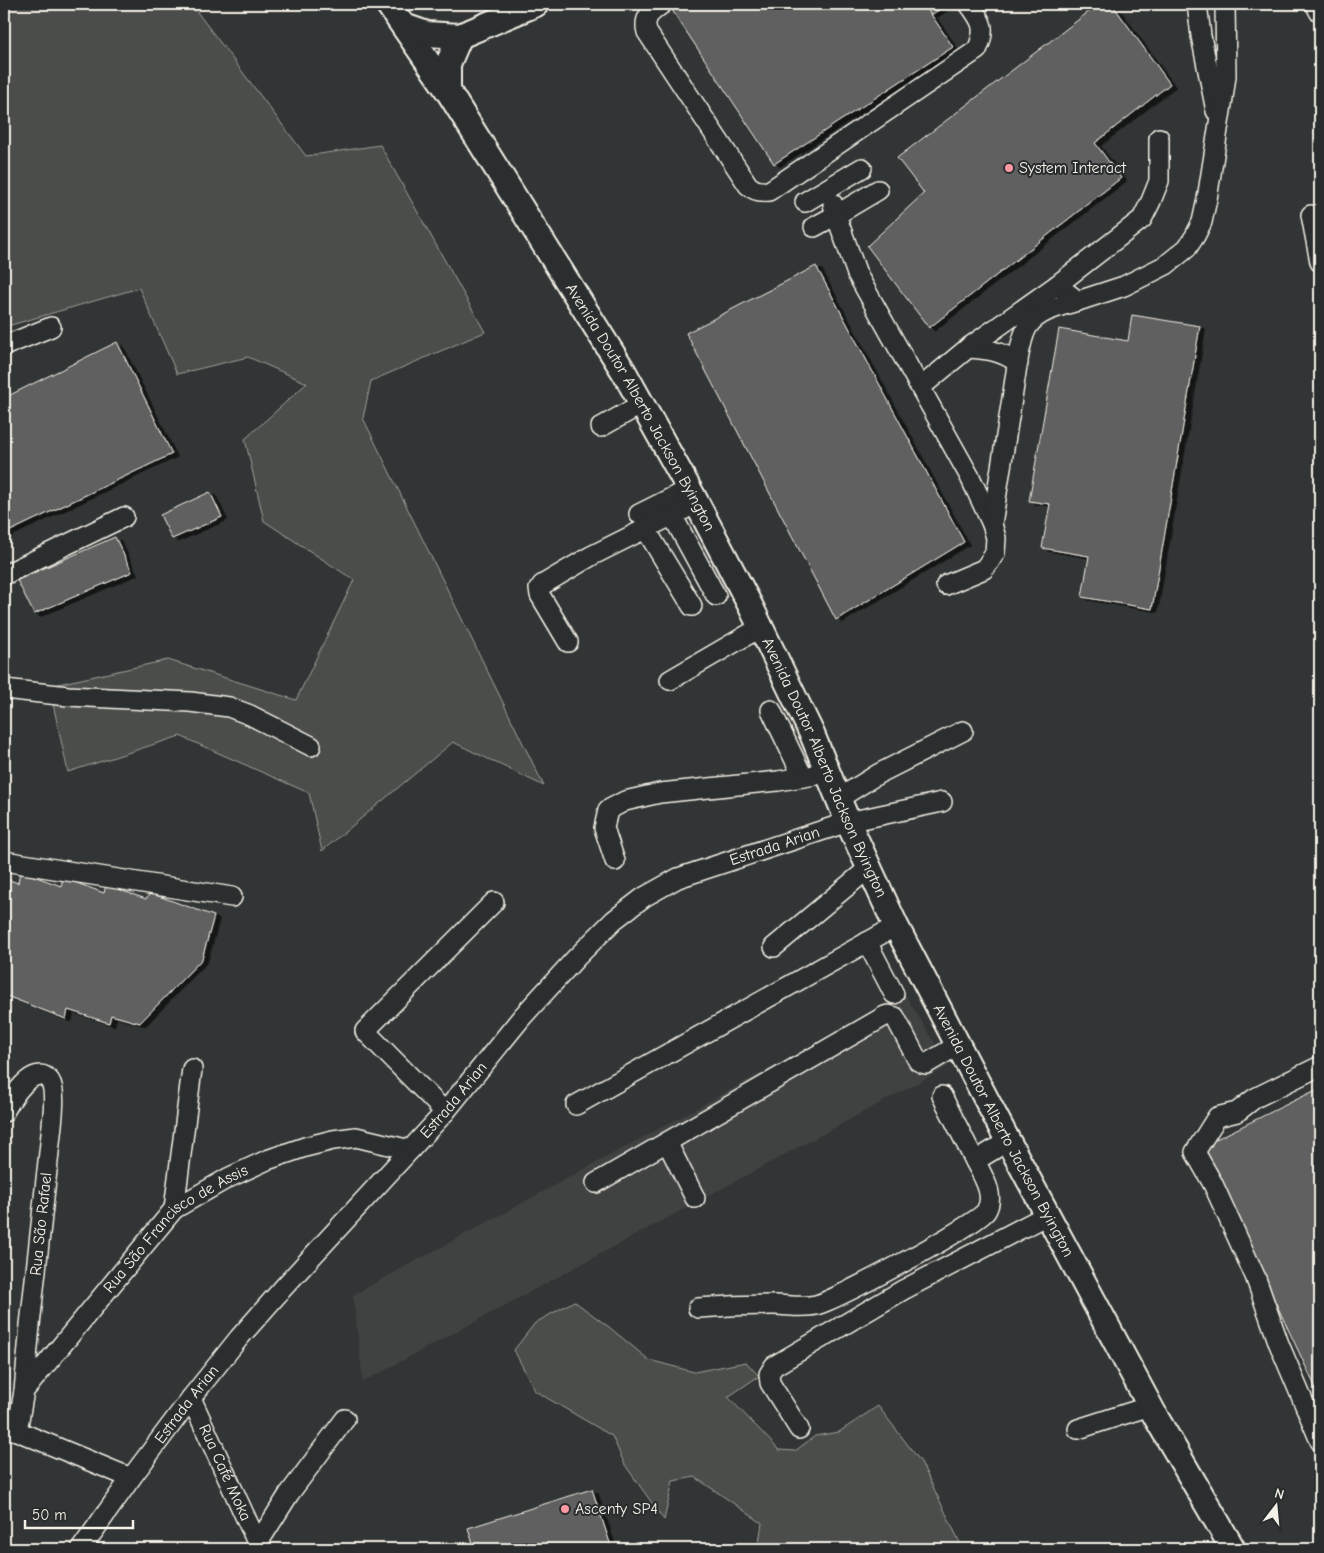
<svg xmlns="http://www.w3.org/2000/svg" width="1324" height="1553" viewBox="0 0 1324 1553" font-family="'Comic Neue',sans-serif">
<defs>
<filter id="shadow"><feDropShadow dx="5.5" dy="3" stdDeviation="0" flood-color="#0009"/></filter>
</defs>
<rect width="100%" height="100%" fill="#323535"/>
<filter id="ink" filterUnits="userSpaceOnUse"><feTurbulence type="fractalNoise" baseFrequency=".02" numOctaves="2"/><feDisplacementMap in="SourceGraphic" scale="10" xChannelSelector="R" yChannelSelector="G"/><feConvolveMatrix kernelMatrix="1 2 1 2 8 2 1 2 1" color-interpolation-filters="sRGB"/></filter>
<g filter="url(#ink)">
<path fill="#404242" d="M905,995L949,1066L363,1382L353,1295Z"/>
<g fill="#4b4d4c" stroke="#a09f9a">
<path d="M4,4H191L306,156L380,145L485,332L371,381L363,418L544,786L453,742L322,851L309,793L180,736L68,772L49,686L168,660L296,700L354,580L264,521L245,439L307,383L248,357L177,374L139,288L4,327Z"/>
<path d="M574,1301L609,1327L649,1360L694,1372L746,1362L759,1376L728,1397L779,1450L795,1451L815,1436L839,1432L878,1406L921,1462L963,1549H758L762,1523L695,1477L673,1481L664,1520L625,1465L612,1436L535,1391L514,1350L535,1323Z"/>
</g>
<g fill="#5f605f" stroke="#f4f1e8" filter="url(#shadow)">
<path d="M668,4H924L953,47L774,164Z"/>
<path d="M924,4H948L931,15Z"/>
<path d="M1099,4H1112L1170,84L1095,143L1121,178L929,328L867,246L924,193L897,158Z"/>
<path d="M816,266L964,542L836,620L686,333Z"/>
<path d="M1132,315L1200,326L1152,609L1082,597L1089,556L1042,548L1050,504L1029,501L1059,329L1128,341Z"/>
<path d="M117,342L172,454L4,534V398Z"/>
<path d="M210,492L222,517L172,539L160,515Z"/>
<path d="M115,537L132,572L34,614L17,580Z"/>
<path d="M20,871L61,886L63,878L104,893L106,885L146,899L150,893L214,916L202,959L140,1023L111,1015L109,1023L68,1010L66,1019L4,995V878L18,883Z"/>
<path d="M1320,1088V1397L1202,1146Z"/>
<path d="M592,1489L612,1549H455L473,1544L468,1528Z"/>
</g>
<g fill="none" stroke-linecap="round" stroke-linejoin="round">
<defs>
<g id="minor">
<path d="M662,4C651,12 643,17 647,32L748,185C754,191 761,192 769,191L977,50C987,29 982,21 969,4"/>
<path d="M1197,4L1201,36L1216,111"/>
<path d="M1315,4L1320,13"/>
<path d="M878,190L836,215L857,274L970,477L992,524L996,538L995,553L990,561L984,569L946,585"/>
<path d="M805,202L862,168"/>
<path d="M1311,215L1320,262"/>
<path d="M814,227L836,215L833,204"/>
<path d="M1057,285L1078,301L1124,286L1166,265L1187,248L1195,236L1202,222L1207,199L1223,98L1226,76L1225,4"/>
<path d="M4,346L51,327"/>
<path d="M968,348C987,349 1002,351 1018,363"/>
<path d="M921,387L968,348L1057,285L1142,219L1151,201L1159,181V138"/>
<path d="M601,427L642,404"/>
<path d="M639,514L689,489"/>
<path d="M672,515L716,596"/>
<path d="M992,524C999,480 1006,436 1013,392C1016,375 1019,340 1028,326C1039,310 1062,306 1078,301"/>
<path d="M645,528L692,606"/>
<path d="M4,575L124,517"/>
<path d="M568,642L540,595L539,589L542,585L591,556L697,503"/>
<path d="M670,680L761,627"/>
<path d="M4,689L68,696L190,702L229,707L250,715L311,746"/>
<path d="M771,710L803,777"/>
<path d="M838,799L878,774L963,731"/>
<path d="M4,861L232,897"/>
<path d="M615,861L604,828L608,810L625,801L660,793L778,781L828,773"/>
<path d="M867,942L894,994"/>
<path d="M774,947L869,868"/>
<path d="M1320,1066L1255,1098L1237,1112L1217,1117L1195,1152L1213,1184L1255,1276L1279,1344L1320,1441"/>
<path d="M942,1096L975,1161"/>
<path d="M576,1105L896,926"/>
<path d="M4,1112C10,1101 34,1060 50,1081C56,1090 53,1114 52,1125L30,1325L24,1391"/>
<path d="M445,1112L365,1031L494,902"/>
<path d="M667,1142L695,1198"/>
<path d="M596,1183L885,1016L888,1015L895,1017L918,1061L922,1063L926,1064L958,1045"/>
<path d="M174,1209L192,1069"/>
<path d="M698,1308C723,1306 749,1305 774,1305C788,1305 802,1308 816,1305C836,1300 977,1225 986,1211C996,1195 982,1175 975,1161L1008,1141"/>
<path id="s1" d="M191,1398L260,1549"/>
<path d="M4,1427L17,1431L131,1478"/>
<path d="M799,1429L770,1383L769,1374L774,1366L903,1290L1047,1215"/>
<path d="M1078,1429L1150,1406"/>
<path id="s2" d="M17,1431L24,1391L174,1209L228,1178L267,1160L305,1147L333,1140L356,1137L410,1150"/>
<path d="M258,1543L289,1494L345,1419"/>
<path id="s3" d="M81,1549L131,1478L191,1398L239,1338L284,1287L445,1112L522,1017L576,958L614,920L644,897L678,878L848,822L942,802"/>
</g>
<g id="major">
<path id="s4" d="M388,4L448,91L624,372L693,496L751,607L812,734L848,822L896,926L1008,1141L1157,1419L1233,1549"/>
<path d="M404,26L427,34L460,36L536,4"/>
<path d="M448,91V64L460,36"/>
</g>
</defs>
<use href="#minor" stroke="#f4f1e8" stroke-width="22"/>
<use href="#major" stroke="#f4f1e8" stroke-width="28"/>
<use href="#minor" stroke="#2a2d2e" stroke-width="19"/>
<use href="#major" stroke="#2a2d2e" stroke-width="24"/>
</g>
</g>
<g fill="#ff9aa2" stroke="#2a2d2e" stroke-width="2">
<circle cx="1009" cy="168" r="5"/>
<circle cx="565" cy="1509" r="5"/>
</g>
<g text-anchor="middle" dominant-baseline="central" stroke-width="4" stroke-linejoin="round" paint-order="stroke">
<g font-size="16" fill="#f4f1e8" stroke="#2a2d2e" text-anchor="start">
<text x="1019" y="168">System Interact</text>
<text x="575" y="1509">Ascenty SP4</text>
</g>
<g font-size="16" fill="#f4f1e8" stroke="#2a2d2e">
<text stroke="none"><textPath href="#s4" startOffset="476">Avenida Doutor Alberto Jackson Byington</textPath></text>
<text stroke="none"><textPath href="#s4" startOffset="881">Avenida Doutor Alberto Jackson Byington</textPath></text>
<text stroke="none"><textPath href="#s3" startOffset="1004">Estrada Arian</textPath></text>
<text stroke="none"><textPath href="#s3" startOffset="584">Estrada Arian</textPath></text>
<text stroke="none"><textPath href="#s4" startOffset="1286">Avenida Doutor Alberto Jackson Byington</textPath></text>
<text transform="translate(41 1224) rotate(-84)">Rua São Rafael</text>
<text stroke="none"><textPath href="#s2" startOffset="265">Rua São Francisco de Assis</textPath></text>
<text stroke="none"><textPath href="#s3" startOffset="179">Estrada Arian</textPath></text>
<text stroke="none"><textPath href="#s1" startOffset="82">Rua Café Moka</textPath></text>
</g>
</g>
<rect width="1324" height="1553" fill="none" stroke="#2a2d2e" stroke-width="20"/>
<rect x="10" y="10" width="1304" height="1533" fill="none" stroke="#f4f1e8" stroke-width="2" filter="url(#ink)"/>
<g transform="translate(1276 1506) rotate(16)" stroke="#2a2d2e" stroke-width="4" paint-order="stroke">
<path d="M0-4L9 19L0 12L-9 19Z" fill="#f4f1e8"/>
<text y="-8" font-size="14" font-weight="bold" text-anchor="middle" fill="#f4f1e8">N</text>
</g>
<path d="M25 1520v8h108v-8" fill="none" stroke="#f4f1e8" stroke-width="2.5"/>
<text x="32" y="1520" font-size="15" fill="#f4f1e8" stroke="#2a2d2e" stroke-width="4" paint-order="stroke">50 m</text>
</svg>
